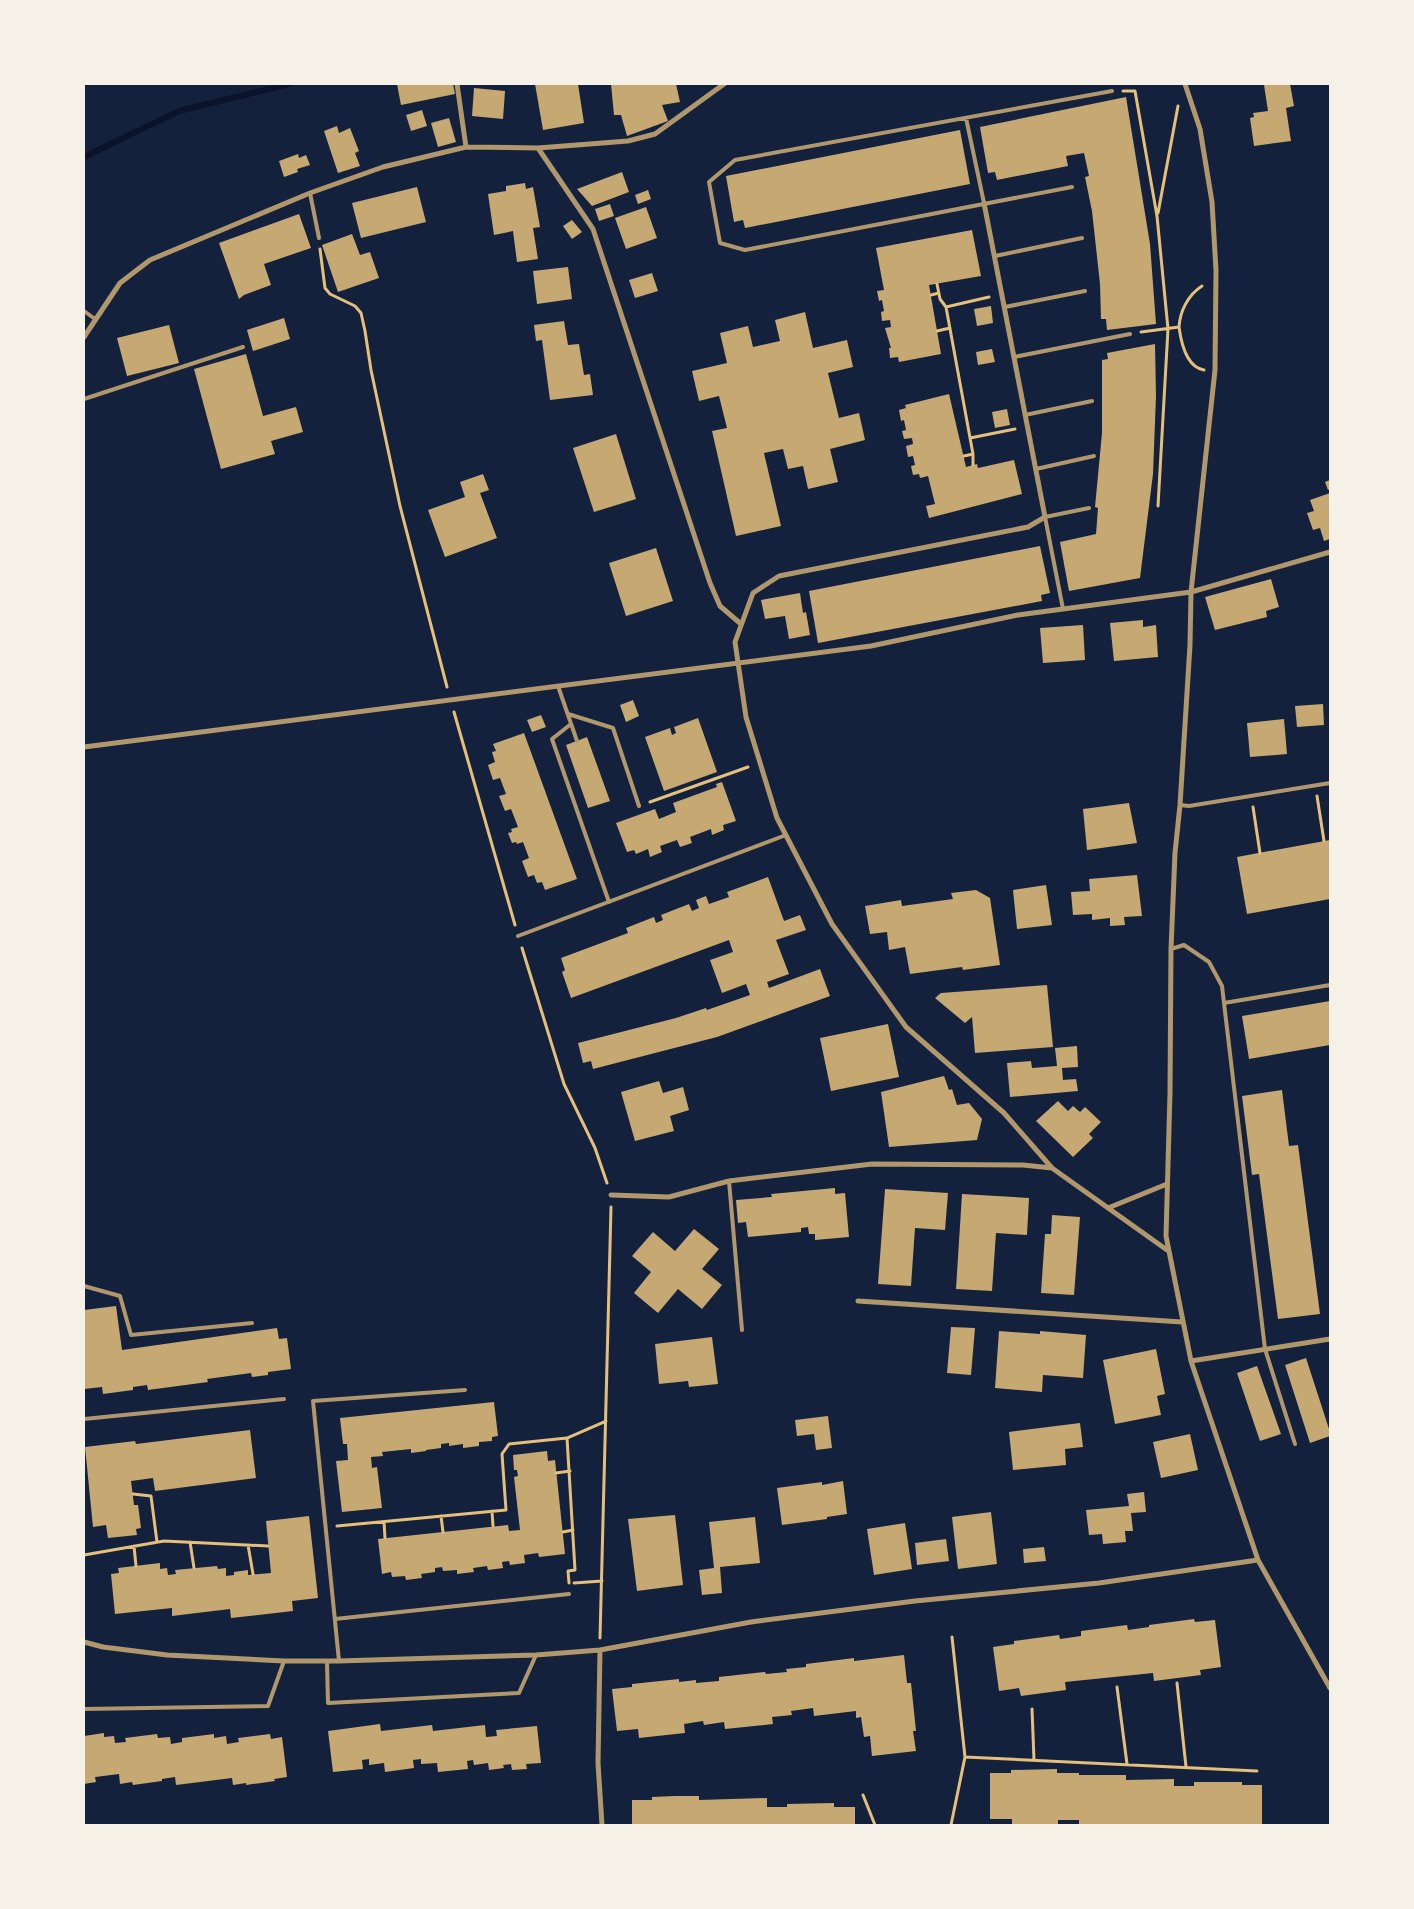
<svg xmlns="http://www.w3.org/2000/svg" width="1414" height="1909" font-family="'PT Sans',sans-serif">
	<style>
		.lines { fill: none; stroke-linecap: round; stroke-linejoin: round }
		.stream { stroke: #0b132b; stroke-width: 6 }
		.building { fill: #c6a872 }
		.path { stroke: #e5c07b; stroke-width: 3 }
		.service { stroke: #b1986c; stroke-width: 4 }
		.minor { stroke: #b1986c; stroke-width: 5 }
	</style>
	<rect width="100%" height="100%" fill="#14213d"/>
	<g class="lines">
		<path class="stream" d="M84,157L179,111L289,84"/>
	</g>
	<path class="building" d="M397,84H453L455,94L401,105Z
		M535,84H578L584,123L543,130Z
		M611,84H676L680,102L662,105L668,121L627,136L621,115H614Z
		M1275,84H1290L1294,106L1286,108L1291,141L1254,146L1250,118L1254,117L1253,113L1268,111L1264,85Z
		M474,88L505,91L503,119L472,116Z
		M1126,97L1150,244L1156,324L1107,330L1106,319H1101L1100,284L1092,211L1085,177L1089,176L1084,153L1066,156L1068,166L997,180L995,172L988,173L980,127Z
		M422,110L427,126L411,131L406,115Z
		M449,118L456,142L438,147L431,123Z
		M337,126L339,133L350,128L359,151L355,153L360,166L338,173L324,131Z
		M960,130L970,184L745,228L743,220L734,222L726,176Z
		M298,154L299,158L306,155L310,165L297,169L298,172L284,177L279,161Z
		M622,172L629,192L592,206L577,189Z
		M525,183L526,189L533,187L540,227L533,228L538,259L517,262L513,231L494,235L488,194L506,191V186Z
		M417,187L426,222L361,238L352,203Z
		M648,190L651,199L638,204L635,195Z
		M610,204L614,216L599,221L595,209Z
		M646,207L657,238L626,249L615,218Z
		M299,214L311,248L264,264L271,285L244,295L239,299L219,243Z
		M572,220L582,232L572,239L563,226Z
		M972,230L981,276L929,285L941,354L899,362L898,357L890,358L889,348H891L885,328L891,327L890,320L882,321L881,312L884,311L882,300L879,301L877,291L884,290L876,248Z
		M352,234L360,255L370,252L379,278L338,292L322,245Z
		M568,267L572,299L537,304L533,271Z
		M652,273L658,291L635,298L629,280Z
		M991,306L993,323L977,326L974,309Z
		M805,312L813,348L847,340L853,367L828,373L839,418L859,413L865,440L830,449L838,482L808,489L803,466L788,469L783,449L764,453L781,526L736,536L712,431L727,428L719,396L699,401L692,371L727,363L720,333L748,326L753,347L780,341L775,320Z
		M284,318L290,339L253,351L247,330Z
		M564,321L568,345L579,344L584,375L590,374L593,395L550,400L542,340L536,341L534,325Z
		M169,325L179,363L127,376L117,338Z
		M1155,344L1156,396L1153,474L1140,578L1069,591L1060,542L1096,534L1098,508L1095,507L1102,433V360L1108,359L1107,353Z
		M992,349L995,362L978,365L976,352Z
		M246,354L263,416L296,407L303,432L271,441L275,454L221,469L194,369Z
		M949,394L966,467L977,464L978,468L1014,460L1022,494L929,518L926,506L935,504L928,476L920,478L919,474L913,475L911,466L915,465L913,456L908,457L906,446L913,444L912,438L904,439L902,431L906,430L904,420L901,421L899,410L906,408L905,405Z
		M1007,409L1010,425L995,428L992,412Z
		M616,434L636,499L594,512L573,448Z
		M483,474L489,490L480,493L497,538L445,557L428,510L465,497L460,482Z
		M1330,480V489L1328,490L1325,482Z
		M1330,493V539L1324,541L1320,528L1313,530L1307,513L1314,511L1310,500Z
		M1040,546L1050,593L1041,595L1042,601L818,643L809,591Z
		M656,548L673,601L626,616L609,563Z
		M1271,579L1279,607L1266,611L1267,617L1215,630L1205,597Z
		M800,593L803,613L806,612L810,635L789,639L785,616L765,619L761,600Z
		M1143,620V627L1156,625L1158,657L1114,661L1110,623Z
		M1083,625L1085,660L1043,663L1040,628Z
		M633,700L639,716L626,722L620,705Z
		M1323,704L1324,725L1297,727L1295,706Z
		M541,715L546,727L532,732L527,720Z
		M698,718L717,772L664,791L645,737L670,728L672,735L676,733L674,727Z
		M1284,719L1287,754L1250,757L1247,723Z
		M524,733L577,879L545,890L542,882L537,883L534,875L528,877L522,861L529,858L523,842L517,844L516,842L512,843L508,833L512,832L511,829L518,827L511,809L505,811L499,796L506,794L500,778L493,780L488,765L495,762L492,752L496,751L493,744Z
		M587,737L610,801L588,808L566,745Z
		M722,782L736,821L723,825L724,830L712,835L711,829L690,837L692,843L680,847L677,840L660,846L662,852L650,857L648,849L636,854L634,850L627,852L616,823L655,809L659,819L676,812L673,803L717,787L716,784Z
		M1129,803L1137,843L1087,850L1083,809Z
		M1330,840V899L1247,914L1237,857Z
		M1137,875L1142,916L1124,917L1125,925L1110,926V918L1092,920V914L1073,915L1071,892L1090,891L1089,879Z
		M768,877L784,921L800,915L806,930L776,940L789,974L767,982L769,988L820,969L830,996L717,1037L593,1069L591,1061L583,1063L578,1043L676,1018L706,1008L707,1010L750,995L746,984L722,993L710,960L733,952L729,940L571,998L562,972L565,970L561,958L628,933L626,928L654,917L656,923L663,920L661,915L689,904L692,911L699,908L696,900L706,896L709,904L729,897L727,892Z
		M1046,885L1052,925L1017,929L1013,890Z
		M976,890L990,898L1000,965L963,970L962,967L910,974L905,947L889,950L887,932L870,934L865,906L901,900L902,906L953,899L951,893Z
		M1047,985L1053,1047L975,1053L972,1017L965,1023L935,998L941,993Z
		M1330,1001V1045L1249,1059L1242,1016Z
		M888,1024L899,1077L831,1091L820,1038Z
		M1077,1046L1078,1067L1062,1068L1063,1080L1076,1079L1078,1091L1010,1097L1007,1063L1031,1061L1032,1068L1057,1066L1055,1048Z
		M944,1076L949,1090L952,1089L957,1105L969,1103L982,1119L977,1140L889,1147L881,1092Z
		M659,1081L663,1093L683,1087L689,1110L670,1116L674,1131L635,1141L621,1092Z
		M1282,1090L1289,1146L1298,1145L1320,1314L1278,1319L1259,1174L1252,1175L1242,1096Z
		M1058,1101L1068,1111L1073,1106L1080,1112L1085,1107L1101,1122L1089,1134L1093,1138L1073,1157L1036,1121Z
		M835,1188V1194L845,1193L849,1237L815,1240V1234H809L808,1227L801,1228V1232L748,1237L746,1222L738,1223L736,1200L772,1197L771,1194Z
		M885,1189L948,1193L945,1230L915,1228L911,1286L878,1284Z
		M962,1194L1029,1198L1027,1235L996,1233L992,1291L956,1289Z
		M1052,1215L1080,1217L1074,1295L1041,1293L1045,1234H1051Z
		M694,1229L719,1249L702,1269L722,1285L702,1309L678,1289L658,1313L634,1293L651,1272L632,1256L653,1232L675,1251Z
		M116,1306L122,1350L277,1328L279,1339L287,1338L291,1369L268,1372V1375L252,1377L251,1373L207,1379L208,1382L148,1390L147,1385L133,1387V1390L103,1394L102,1387L84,1389V1310Z
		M951,1327L975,1328L971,1375L947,1373Z
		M999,1331L1040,1334V1331L1086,1335L1083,1378L1043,1375L1042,1392L995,1388Z
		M712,1337L718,1384L689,1387L688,1381L659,1384L655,1344Z
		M1156,1349L1165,1394L1157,1396L1161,1415L1115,1424L1103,1360Z
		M1306,1358L1330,1432V1436L1310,1443L1285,1365Z
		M1257,1366L1281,1434L1260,1441L1237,1373Z
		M494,1402L498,1436L492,1437V1441L479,1442V1446L463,1448V1444L449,1446V1443L441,1444V1448L426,1450V1451L411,1453V1449L382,1452L383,1456L371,1457L372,1468L377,1467L382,1508L342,1512L336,1461L348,1460L347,1444H343L340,1418Z
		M828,1416L832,1448L816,1450L814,1434L797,1436L795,1420Z
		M1080,1423L1083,1447L1065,1449L1066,1465L1013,1470L1009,1432Z
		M250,1430L256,1478L155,1491L153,1478L131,1481L134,1505H138L141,1528L136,1529L137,1535L108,1538L106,1525L93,1527L85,1447L135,1441L136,1444Z
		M1190,1434L1198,1470L1161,1478L1153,1442Z
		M547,1451L548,1461L555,1460L565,1554L539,1557L538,1553L524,1555L525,1563L510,1565L509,1561L502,1562L503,1568L488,1570L487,1566L473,1568L474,1572L457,1574V1570L443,1571L442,1567L435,1568V1572L421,1574L422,1578L406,1580L405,1576L392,1577L391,1572L382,1574L378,1539L508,1525L509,1531L520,1530L514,1477L518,1476L517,1470H514L513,1455Z
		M843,1481L847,1514L827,1517V1519L782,1525L777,1488L822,1482V1485Z
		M1144,1492L1146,1512L1131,1513L1133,1531H1125L1126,1542L1103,1544L1102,1534L1089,1535L1086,1510L1129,1506L1127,1494Z
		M991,1512L997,1564L958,1569L952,1517Z
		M675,1515L683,1585L637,1591L628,1519Z
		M309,1516L318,1598L292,1601L293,1611L231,1618L230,1609L172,1616V1608L115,1614L111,1574L119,1573L118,1568L160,1563V1569L167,1568L168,1575L176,1574L175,1570L217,1566L218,1569L226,1568V1576L234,1575V1572L248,1570V1575L271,1573L266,1521Z
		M755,1517L760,1563L720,1567L722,1593L702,1595L699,1570L714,1568L709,1522Z
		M905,1523L912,1569L874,1575L867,1529Z
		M946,1539L949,1561L917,1565L915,1543Z
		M1044,1547L1046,1561L1024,1563L1023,1549Z
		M1194,1619L1195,1622L1215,1620L1221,1667L1200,1670L1201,1675L1154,1681L1153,1673L1065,1682L1066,1690L1021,1696L1019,1688L999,1691L993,1647L1014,1644V1641L1059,1635L1060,1639L1081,1636V1631L1127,1625L1128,1630L1149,1627V1625Z
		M904,1655L907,1683H911L916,1731H913L916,1751L872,1756L870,1736L864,1737L861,1717L856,1718V1711L814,1716L813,1708L791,1711L792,1715L772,1717L773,1724L725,1729L724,1722L704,1725L703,1721L684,1724L685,1733L639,1738L638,1729L617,1731L612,1689L632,1687V1684L679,1679V1682L696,1680V1683L719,1681V1677L765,1672L766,1674L787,1672L786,1669L806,1667V1664L854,1658V1661Z
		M380,1724L381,1731L432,1725L433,1731L485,1725L486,1737L497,1736L496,1730L537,1726L541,1763L526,1764L527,1769L512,1770L511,1764L503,1765L504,1768L489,1770L488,1763L474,1765L473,1760L467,1761L468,1769L438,1772L437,1763L421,1764V1759L413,1760L414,1768L385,1772L384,1763L369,1765V1759L362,1760L363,1769L333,1772L328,1731Z
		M104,1733V1737L114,1736L115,1743L126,1742L125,1738L157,1734L158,1738L170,1737L171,1744L182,1742V1738L214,1734V1738L226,1736L227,1744L239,1742L238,1738L270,1734L271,1739L282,1737L287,1777L274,1779L275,1781L246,1785V1783L233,1785L232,1778L176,1785L175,1777L162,1779V1781L133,1785L132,1782L120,1784L119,1774L95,1777L96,1782L84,1784V1736Z
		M1057,1769V1773H1079V1775H1126V1780L1174,1779V1786H1194V1782H1242V1785H1262V1825H1079V1820H1058V1825H1012V1819H990V1773H1011V1770Z
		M675,1796H699V1800L767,1798V1807H787V1804L834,1803V1807H855V1825H632V1800H652V1797Z"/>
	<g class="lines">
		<path class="path" d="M1123,91H1135L1157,216L1168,329L1158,506
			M1158,213L1178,106
			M320,249L325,288L330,294L355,306L361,313L365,331L371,370L400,506L447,687
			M937,284L940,299L946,307L989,297
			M931,295L939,293
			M946,307L973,454V465
			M1179,327C1180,311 1188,295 1202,286
			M937,331L950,328
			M1141,332L1179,327C1181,342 1186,367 1204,370
			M970,438L1015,429
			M964,456L973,454
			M454,712L515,925
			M1317,796L1324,841
			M650,802L748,767
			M1253,807L1260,853
			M522,948L564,1084L595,1148L607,1183
			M567,1438L606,1421
			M556,1473L570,1471
			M133,1494L151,1496L157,1542
			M492,1511L493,1526
			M441,1516L443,1532
			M384,1522L385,1538
			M337,1526L506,1510L502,1454L509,1444L567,1438L575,1570L568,1571L569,1583
			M563,1532L573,1530
			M190,1542L194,1568
			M248,1545L253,1574
			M134,1546L136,1566
			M84,1555L164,1541L268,1546
			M574,1583L602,1581
			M600,1638L611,1207
			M1177,1683L1186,1767
			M1117,1687L1127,1764
			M1032,1709L1034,1760
			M965,1757L1257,1771
			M863,1795L875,1825
			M951,1825L965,1757L952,1637"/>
		<path class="service" d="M966,118L984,203
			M1072,187L745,250L720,243L709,182L735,160L1112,91
			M310,193L319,238
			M995,256L1082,238
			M1005,307L1085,291
			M84,311L95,319
			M1014,357L1130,334
			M84,399L243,347
			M1025,415L1092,401
			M1036,469L1094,456
			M1063,609L1045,517L1089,508
			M558,686L577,741
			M568,714L613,728L639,806
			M571,724L552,739L609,902
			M1180,805L1189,806L1330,783
			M518,936L786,835
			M1171,949L1184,945L1209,962L1222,986L1265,1349L1295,1444
			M1224,1003L1330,985
			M729,1181L742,1330
			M84,1286L120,1296L131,1335L252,1323
			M84,1419L284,1399
			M335,1619L569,1594
			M339,1661L313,1401L465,1390
			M327,1662L328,1703L519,1693L536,1655
			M84,1709L268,1706L284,1661"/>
		<path class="minor" d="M457,84L466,147
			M1185,84L1200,129L1212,202L1216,270L1215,370L1191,592L1190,645L1180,805L1175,853L1171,949L1170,1093L1166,1236L1191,1361L1258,1560L1330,1688
			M538,148L593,229L710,583L720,606L741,624
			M984,203L1045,517L1028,527L779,576L753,593L735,642L746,717L777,818L832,924L906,1027L1004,1113L1052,1168L1167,1250
			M84,337L120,283L150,260L310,193L383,167L466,147L538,148L628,141L655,134L724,84
			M84,747L871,646L1018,615L1191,592L1330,552
			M611,1195L669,1197L729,1181L872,1164L1023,1165L1052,1168
			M1108,1208L1167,1184
			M858,1301L1182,1322
			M1191,1361L1330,1339
			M84,1642L103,1647L167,1655L284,1661H339L536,1655L600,1650L751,1622L915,1601L1099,1583L1258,1560
			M600,1650L598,1763L602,1825"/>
	</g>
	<rect width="1414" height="1909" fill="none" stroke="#f6f1e7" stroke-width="170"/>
</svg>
